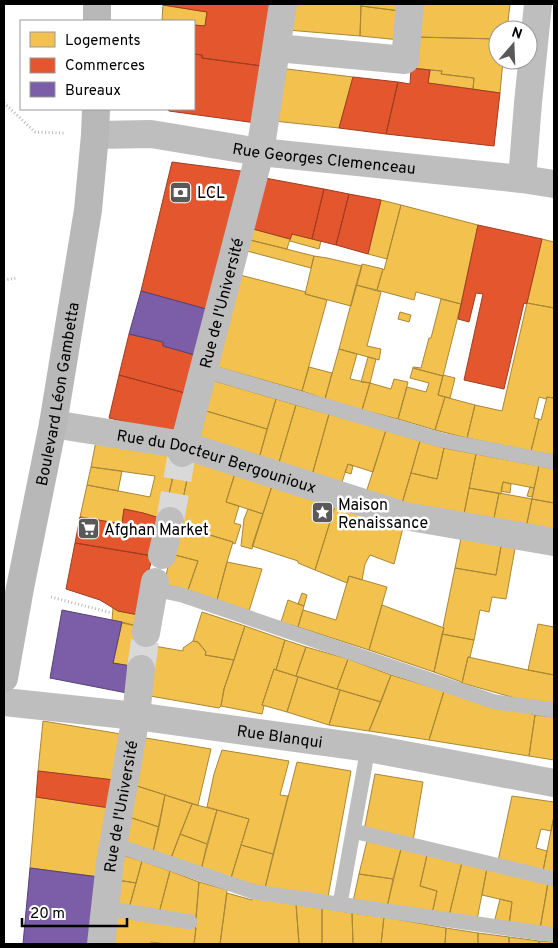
<svg xmlns="http://www.w3.org/2000/svg" width="558" height="948" font-family="Overpass,sans-serif">
	<style>
		.homes { fill: #f2c14e; stroke: #a98737 }
		.shops { fill: #e4572e; stroke: #a03d20 }
		.offices { fill: #7b5ea7; stroke: #564275 }
		.lines { fill: none; stroke-linecap: round; stroke-linejoin: round }
		.street-tunnel { stroke: #d9d9d9; stroke-width: 28; stroke-dasharray: 28 14; stroke-linecap: butt }
		.path { stroke: #b9b9b9; stroke-width: 3; stroke-dasharray: 1 2.5; stroke-linecap: butt }
		.lane { stroke: #bebebe; stroke-width: 15 }
		.street { stroke: #bebebe; stroke-width: 28 }
		.secondary { stroke: #b8b8b8; stroke-width: 28 }
		.labels { text-anchor: middle; stroke-width: 5; stroke-linejoin: round; paint-order: stroke }
		.street-label { font-size: 16px; fill: #000; stroke: #fff }
		.poi-label { font-size: 16px; fill: #000; stroke: #fff; text-anchor: start }
	</style>
	<rect width="100%" height="100%" fill="#fff"/>
	<path class="homes" d="M291,4H361L360,36L287,30Z
		M361,4H401L400,11L361,6Z
		M418,4H510L507,30H498V39L415,37Z
		M163,5L207,12L205,26L194,25V21L162,20Z
		M361,6L400,11V40L360,36Z
		M415,37L498,39V60H503L500,93L473,89L474,78L441,74L442,71L411,68Z
		M279,68L353,77L339,128L274,121Z
		M430,70L442,71L441,74L474,78L473,89L428,83Z
		M381,200L401,205L387,259L368,254Z
		M401,205L478,225L461,304L416,292L414,300L377,290L383,269L384,270Z
		M253,229L290,239L287,249L250,240Z
		M292,234L321,241L319,249L290,241Z
		M542,239L554,242V308L527,303Z
		M250,240L314,256L311,268L247,251Z
		M314,256L327,258L362,266L351,306L305,294Z
		M362,264L383,269L377,290L356,285Z
		M240,275L306,292L305,294L327,300L302,391L214,366Z
		M356,285L381,292L367,346L381,349L379,360L339,349Z
		M441,299L461,304L443,376L413,368V367L421,368L429,338H431Z
		M527,303L554,308V398L547,397L546,399L539,397L534,418L539,419L531,451L467,438L475,405L502,411Z
		M400,312L411,315L409,322L398,319Z
		M339,349L357,354L350,379L370,383L362,410L325,399Z
		M368,357L376,359L370,383L361,382Z
		M309,367L332,373L325,399L302,391Z
		M413,368L443,376L438,395L445,397L435,430L398,419L407,387L426,392L429,383L410,378Z
		M443,375L455,378L450,398L438,395Z
		M394,379L408,382L398,419L362,410L370,383L391,389Z
		M211,380L276,399L267,429L203,410Z
		M445,397L475,405L467,438L435,430Z
		M547,397L554,398V455L531,451L539,419L541,420Z
		M276,399L296,405L277,469L258,462Z
		M296,405L329,414L311,479L277,469Z
		M203,410L267,429L258,462L194,442Z
		M329,414L386,430L373,472L348,464L340,488L311,479Z
		M386,430L420,441L401,507L365,496Z
		M96,441L172,451L167,471L172,479V481L163,519L143,513L124,509L122,524L80,517L87,485L150,497L155,476L91,467Z
		M420,441L444,448L437,479L411,473Z
		M444,448L476,454L463,519L401,507L411,473L437,479Z
		M172,451L192,456L178,523L163,519L172,481V479L167,471Z
		M476,454L539,466L534,488L503,482L501,494L469,488Z
		M192,456L236,470L226,502L239,506L234,523L241,525L235,544L233,543V542L200,532L201,529L178,522Z
		M348,464L353,466L351,474L345,472Z
		M539,466L554,469V503L532,499Z
		M91,467L122,471L118,491L87,485Z
		M236,470L273,483L263,514L226,502Z
		M503,482L511,484L510,493L501,491Z
		M273,483L336,503L315,570L298,563V561L252,546Z
		M530,487L534,488L532,497L527,496Z
		M469,488L499,493L493,523L463,519Z
		M499,493L532,499L526,528L493,523Z
		M532,499L554,503V533L526,528Z
		M336,503L404,524L394,564L370,555L365,564L362,580L349,576L347,583L315,570Z
		M248,509L263,514L252,549L241,546L244,519Z
		M178,522L201,529L200,532L233,542L227,562L217,600L188,590L198,561L171,554Z
		M462,533L502,541L496,575L455,568Z
		M502,541L516,543L506,599L492,597L489,612L480,610L474,640L442,634L444,628L443,627L455,568L496,575Z
		M171,554L198,561L188,590L164,584Z
		M227,562L262,569L249,611L217,600Z
		M349,576L387,587L369,650L298,627L303,610L336,620Z
		M302,593L307,595L304,606L298,604Z
		M288,600L304,606L298,627L281,622Z
		M382,605L444,628L434,672L369,650Z
		M113,607L118,611L139,615L137,626L112,621Z
		M202,612L245,626L234,660L205,655L206,652L198,642L193,641Z
		M122,622L137,626L131,666L113,663Z
		M538,624L554,627V675L528,670Z
		M245,626L285,640L276,670L274,669L262,705L264,706L262,714L221,706L224,689Z
		M137,629L156,635L150,671L131,666Z
		M442,634L474,640L470,657H468L462,683L459,681L434,672Z
		M285,640L306,647L296,676L276,670Z
		M193,641L198,642L206,652L205,655L234,660L224,689L221,706L219,708L150,696L147,691L154,646L183,651V648Z
		M306,647L348,659L337,689L296,676Z
		M468,657L528,670L554,675V705L515,698L462,683Z
		M348,659L391,675L381,702L337,689Z
		M274,669L298,677L287,712L262,705Z
		M391,675L444,691L429,740L369,731Z
		M298,677L340,690L329,725L287,712Z
		M340,690L381,702L369,731L329,725Z
		M444,691L535,715L529,756L429,740Z
		M535,715L554,717V760L529,756Z
		M43,721L121,734L114,780L38,771Z
		M140,737L211,749L198,805H197L134,785Z
		M222,750L289,761L280,795L288,796L273,854L241,845L249,819L207,807L214,774Z
		M297,762L351,771L328,897L265,888Z
		M375,774L423,782L413,841L364,831Z
		M134,785L165,795L159,827L129,817Z
		M165,795L192,804L171,858L153,852Z
		M512,796L554,802V816L551,831L541,829L536,848L547,851L543,871L498,861Z
		M36,797L110,808L99,877L30,868Z
		M192,804L217,810L207,844L180,834Z
		M217,810L249,819L231,878L201,870Z
		M554,816V874L543,871Z
		M129,817L159,827L153,852L125,842Z
		M180,834L207,844L201,870L171,858Z
		M367,841L401,849L393,879L359,874Z
		M241,845L273,854L265,888L231,878Z
		M401,849L427,855L420,886L437,891L432,914L387,907Z
		M122,855L142,861L136,883L117,880Z
		M427,855L462,862L449,916L432,914L437,891L420,886Z
		M142,861L170,871L159,913L129,908Z
		M462,862L487,868L477,920L449,916Z
		M487,868L548,884L540,929L509,925L512,902L482,895Z
		M170,871L199,882L196,919L159,913Z
		M359,874L393,879L387,907L353,902Z
		M117,880L136,883L129,908L113,906Z
		M199,882L227,890L220,944H194L196,928L195,927Z
		M548,882L554,883V931L540,929Z
		M227,893L252,900L253,896L296,904L299,944H220Z
		M500,899L512,902L509,925L494,923Z
		M296,904L322,908V944H299Z
		M322,908L352,913L353,944H322Z
		M352,913L384,917L381,944H353Z
		M112,916L144,919L196,928L194,944H166L151,942V944H110Z
		M384,917L446,928L445,944H381Z
		M446,928L478,933V944H445Z
		M478,933L509,937V944H478Z
		M509,937L539,941V944H509Z
		M539,941L554,942V944H539Z"/>
	<path class="shops" d="M163,4H272L262,66L202,58V55L194,54V25L205,26L207,12L163,5Z
		M194,54L202,55V58L262,66L256,123L169,111L167,109H194Z
		M411,68L430,70L428,83L500,93L494,146L386,134L398,82L410,84Z
		M353,77L398,82L386,134L339,128Z
		M172,162L241,171L206,309L141,291Z
		M265,178L324,189L312,239L292,234L290,239L253,229Z
		M324,189L349,194L336,245L312,239Z
		M349,194L381,200L368,254L336,245Z
		M478,225L542,239L527,303L526,304L524,303L504,389L464,380L483,294L476,293L469,322L458,319Z
		M129,334L163,342V346L195,355L185,393L119,375Z
		M119,375L185,393L175,434L109,418Z
		M124,509L143,513L163,519L153,556L75,543L80,517L122,524Z
		M75,543L153,556L146,580L139,615L118,611L100,600L66,589Z
		M38,771L114,780L110,808L36,797Z"/>
	<path class="offices" d="M141,291L206,309L195,355L163,346V342L129,334Z
		M62,610L122,622L113,663L131,666L127,693L50,678Z
		M30,868L99,877L93,944H23Z"/>
	<g class="lines">
		<path class="street-tunnel" d="M170,521L182,453
			M141,669L146,633"/>
		<path class="path" d="M4,103L35,132L64,133
			M4,280L16,278
			M51,597L112,613"/>
		<path class="lane" d="M203,370L441,440L554,462
			M154,589L182,595L495,702L554,710
			M353,831L554,879
			M113,844L254,892L554,935
			M340,904L368,748
			M105,908L190,922"/>
		<g class="street">
			<path d="M277,48L405,60L410,4"/>
			<path id="s1" d="M95,135L151,134L260,152L522,179L554,184"/>
			<path d="M522,179L528,103L538,4"/>
			<path id="s2" d="M53,424L183,445L405,516L554,542"/>
			<path id="s3" d="M182,453L260,152L283,4"/>
			<path d="M162,555L170,521"/>
			<path d="M146,633L155,582"/>
			<path id="s4" d="M4,702L136,716L368,748L554,783"/>
			<path id="s5" d="M101,944L110,863L136,716L141,669"/>
		</g>
		<g class="secondary">
			<path d="M97,21V4"/>
			<path id="s6" d="M4,678L20,588L53,424L88,210L95,135L96,109"/>
		</g>
	</g>
	<defs>
		<symbol id="bank-square" viewBox="-11 -11 22 22"><rect x="-9" y="-9" width="18" height="18" rx="4" fill="#595959" stroke="#fff"/><path d="M-6-4H6V4H-6ZM0-2.3a2.3 2.3 0 1 0 0 4.6a2.3 2.3 0 1 0 0-4.6Z" fill="#fff"/></symbol>
		<symbol id="sight-square" viewBox="-11 -11 22 22"><rect x="-9" y="-9" width="18" height="18" rx="4" fill="#595959" stroke="#fff"/><path d="M0-6L1.8-2.2L6-1.7L2.9 1.2L3.7 5.4L0 3.3L-3.7 5.4L-2.9 1.2L-6-1.7L-1.8-2.2Z" fill="#fff"/></symbol>
		<symbol id="supermarket-square" viewBox="-11 -11 22 22"><rect x="-9" y="-9" width="18" height="18" rx="4" fill="#595959" stroke="#fff"/><path d="M-6-5.5h2.5l.6 2H6L4.5 2H-2.5L-4.4-4H-6ZM-1.5 3.2a1.3 1.3 0 1 0 .1 0ZM3 3.2a1.3 1.3 0 1 0 .1 0Z" fill="#fff"/></symbol>
	</defs>
	<g fill-rule="evenodd">
		<use href="#bank-square" x="168" y="180" width="25" height="25"/>
		<use href="#sight-square" x="310" y="500" width="25" height="25"/>
		<use href="#supermarket-square" x="76" y="516" width="25" height="25"/>
	</g>
	<g class="labels">
		<g class="street-label">
			<text dy="6" stroke="none"><textPath href="#s1" startOffset="231">Rue Georges Clemenceau</textPath></text>
			<text dy="6" stroke="none"><textPath href="#s3" startOffset="155">Rue de l'Université</textPath></text>
			<text dy="6" stroke="none"><textPath href="#s6" startOffset="289">Boulevard Léon Gambetta</textPath></text>
			<text dy="6" stroke="none"><textPath href="#s2" startOffset="168">Rue du Docteur Bergounioux</textPath></text>
			<text dy="6" stroke="none"><textPath href="#s4" startOffset="278">Rue Blanqui</textPath></text>
			<text dy="6" stroke="none"><textPath href="#s5" startOffset="139">Rue de l'Université</textPath></text>
		</g>
		<g class="poi-label">
			<text x="197" y="198">LCL</text>
			<text x="338" y="510">Maison<tspan x="338" dy="18">Renaissance</tspan></text>
			<text x="104" y="535">Afghan Market</text>
		</g>
	</g>
	<rect width="558" height="948" fill="none" stroke="#000000" stroke-width="10"/>
	<rect x="20" y="20" width="175" height="90" fill="#ffffff" stroke="#999999"/>
	<rect x="30" y="32" width="25" height="15" fill="#f2c14e" stroke="#999999"/>
	<text x="65" y="45" font-size="15" fill="#000000">Logements</text>
	<rect x="30" y="58" width="25" height="15" fill="#e4572e" stroke="#999999"/>
	<text x="65" y="70" font-size="15" fill="#000000">Commerces</text>
	<rect x="30" y="82" width="25" height="15" fill="#7b5ea7" stroke="#999999"/>
	<text x="65" y="95" font-size="15" fill="#000000">Bureaux</text>
	<g transform="translate(513 45) rotate(19)"><circle r="24" fill="#ffffff" stroke="#999999"/>
	<path d="M0-4L9 19L0 12L-9 19Z" fill="#595959"/>
	<text y="-8" font-size="14" font-weight="bold" text-anchor="middle" fill="#000000">N</text>
	</g>
	<path d="M22 918v8h105v-8" fill="none" stroke="#000000" stroke-width="2.5"/>
	<text x="30" y="918" font-size="15" fill="#000000" stroke="#ffffff" stroke-width="4" paint-order="stroke">20 m</text>
</svg>
